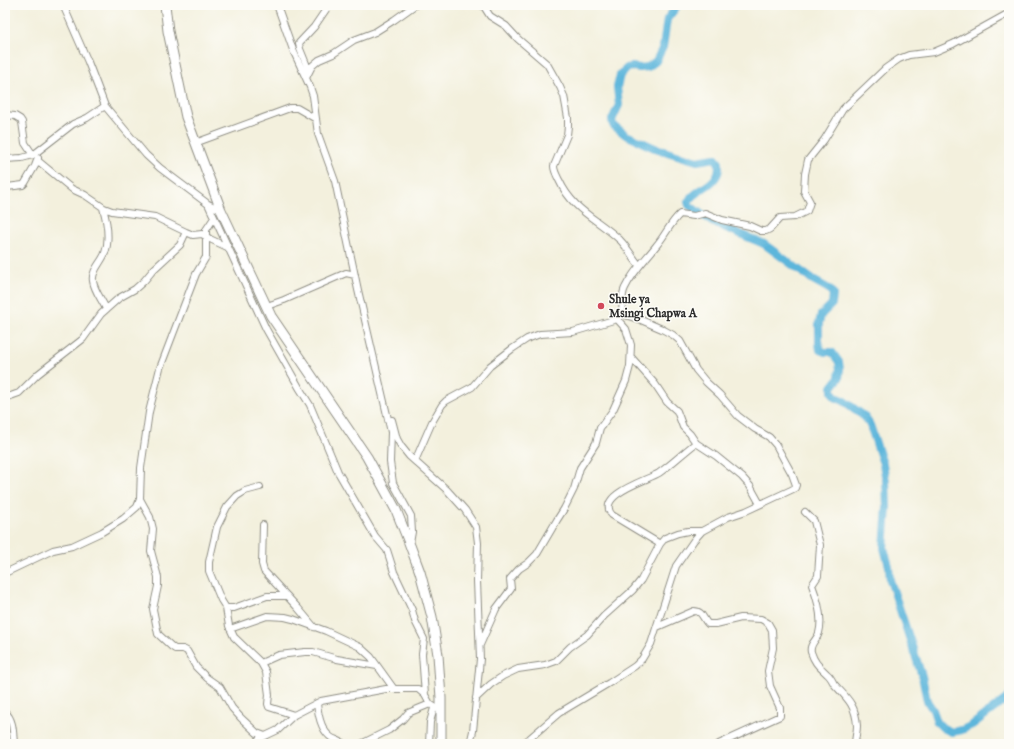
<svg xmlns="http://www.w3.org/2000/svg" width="1014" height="749" font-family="'IM FELL English',serif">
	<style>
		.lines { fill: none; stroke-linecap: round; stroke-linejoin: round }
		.river { stroke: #5db6db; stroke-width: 8 }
		.minor-casing { stroke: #8f8e84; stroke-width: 8 }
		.highway-casing { stroke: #8f8e84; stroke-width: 11 }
		.minor { stroke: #fff; stroke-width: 6 }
		.highway { stroke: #fff; stroke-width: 9 }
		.poi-dot { fill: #d1495b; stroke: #fdfcf7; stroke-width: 1.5 }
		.labels { text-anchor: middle; stroke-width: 3; stroke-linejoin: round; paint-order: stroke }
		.poi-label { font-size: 12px; font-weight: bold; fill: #2b2b2b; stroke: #fdfcf7; text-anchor: start }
	</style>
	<rect width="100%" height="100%" fill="#fdfcf7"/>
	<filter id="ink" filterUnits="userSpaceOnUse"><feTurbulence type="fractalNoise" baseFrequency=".025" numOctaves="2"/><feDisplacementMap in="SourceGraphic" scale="8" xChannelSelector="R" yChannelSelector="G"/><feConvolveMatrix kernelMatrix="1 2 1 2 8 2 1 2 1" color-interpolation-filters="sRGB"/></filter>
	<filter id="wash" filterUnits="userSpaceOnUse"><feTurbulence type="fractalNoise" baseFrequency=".012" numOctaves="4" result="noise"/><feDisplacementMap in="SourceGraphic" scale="16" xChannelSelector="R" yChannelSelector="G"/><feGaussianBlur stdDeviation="0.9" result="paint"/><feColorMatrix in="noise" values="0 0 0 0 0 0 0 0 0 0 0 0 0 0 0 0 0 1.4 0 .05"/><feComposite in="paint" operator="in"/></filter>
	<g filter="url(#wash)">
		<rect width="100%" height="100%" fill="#f3f0dd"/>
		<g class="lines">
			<path class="river" d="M678,5L667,19L663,47L656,61L648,67L640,68L632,67L627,68L620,75L617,87L619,105L612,120L613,125L626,135L657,149L697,161L715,158L719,163C719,166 719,170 718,173C713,187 694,190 688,202L689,205L712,222L764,244L813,280L829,289L833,294L832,304L821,315L819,323V343L820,350L825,352H832L839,362L840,369L839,378L832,387V392L835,397L844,401L864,416L870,425L883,464L886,481L887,507L884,548L889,566L890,580L922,676L927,701L933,710L937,722L943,728L952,732L962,730L972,725L1009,697"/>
		</g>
	</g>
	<g filter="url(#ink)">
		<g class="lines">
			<defs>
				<path id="minor" d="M63,5L88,62L105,106L146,155L160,168L208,204L221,210
					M277,5L293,50L310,87L313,96L318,134L335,181L358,290L391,432L390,462L393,483L411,516L412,532L410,543
					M483,5L490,16L506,26L518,39L547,64L560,87L564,96L568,118V126L567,135L554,166C554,171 557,176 559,180C573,211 598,219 620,240C628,248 632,257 639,265
					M309,71L300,49L299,43L314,27L329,5
					M306,78L312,66L319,60L333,54L354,40L375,32L394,20L415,5
					M5,115L15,116L20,119L22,122L25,143L33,155
					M195,143L290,108H297L316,119
					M5,159L22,158L33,155L73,124L87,118L105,106
					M37,160L72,189L85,195L104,208L112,211L155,217L186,232L193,235L202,234L210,239L227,247
					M7,187L23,185L25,183L35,166L38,158
					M208,204L266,329L300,389L310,405L338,472L375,536L387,550L394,572L412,610L415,621L424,639L422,654L425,695
					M103,208C107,222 110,239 105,253C102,262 91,271 93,281C94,290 102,300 106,309
					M267,306L284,300L346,273L355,275
					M631,357L655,384L667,402L677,411L683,427L690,434L696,443L716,456L742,477L750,486L760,504
					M5,398L19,393L38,374L83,339L101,314L119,298L135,289L144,281L154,269L180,245L186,232
					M392,420L397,439L401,446L409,456L447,490L465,510L476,527L478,543L477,581L480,659L473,731L470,744
					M415,461L432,422L442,405L446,401L472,387L490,366L512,349L527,339L540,334L573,332L617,319C627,311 619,299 625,288C633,271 645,260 656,246C665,236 670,223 680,214L694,216L705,213L722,220L750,226L761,231H766L770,229L780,218L795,217L807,211L810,202L804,191L805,174L808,160L824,140L843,109L886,68L899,59L909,55L934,52L953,44L1009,13
					M260,487L245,491L237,496L227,507L217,527L209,562V571L221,600L226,608H234L267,596H287
					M140,499L150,517L153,529L151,551L158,577V586L153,609L158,634L172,647L175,649H183L187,651L196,667L207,678L220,687L232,708L241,718L257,733L265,736
					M805,512L814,521L820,545L818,576L812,585C817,598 823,619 819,633C817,640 809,644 811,652C815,664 819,666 827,674C830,676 832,680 834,684C847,698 856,705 857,726C857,732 855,738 855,744
					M263,525L262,564L264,571L298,608L314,627
					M660,544L612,515C595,495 648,480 659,473C672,464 684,452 696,443
					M5,573L53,550L72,546L102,532L123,519L137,507L140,499L141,468L149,412L160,368L196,274L206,257V230L214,218
					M226,608L229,626L234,637L261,663L266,672L269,695L268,704L269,707L294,715
					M657,627L694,611C703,611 702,618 708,624H716L741,618L761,619L768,623L772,630L773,648L768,671L770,686L780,708V716L719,744
					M230,629L267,616L285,617L293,619L326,631L360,647L371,657L394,689
					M480,645L496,609L511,589L510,579L519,569L528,563L537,554L557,520L564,509L574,489L580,468L596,443L600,428L613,410L626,381L630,366L631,345L626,329L617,319
					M261,663L279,655L305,652H313L337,659L377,666
					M476,698L491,684L503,676L518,669L545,665L556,661L570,647L587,635L604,616L633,590L641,580L660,544L665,538L678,533L688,531H702
					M317,703C318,714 321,731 332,738C336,740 340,741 344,744
					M5,712C14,720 13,733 14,744
					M259,739L278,730L294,715L321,701L386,689H418L425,695L430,704L441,711
					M361,744L389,730L403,719L408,713L430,704
					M429,744L430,722L434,708
					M523,744L559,713L609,683L635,666L642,659L651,644L676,566L694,540L702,531L728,517L746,511L791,490L795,488L796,485L792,474L776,445L769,437L755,429L738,416L720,395L706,382L696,370L680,341L673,335L662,329L641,320L622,314"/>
				<path id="highway" d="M165,5L168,31L186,117L221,210L271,316L367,457L396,510L408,540L420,572L432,617L438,655L441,698V744"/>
			</defs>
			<use href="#minor" class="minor-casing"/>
			<use href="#highway" class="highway-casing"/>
			<use href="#minor" class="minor"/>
			<use href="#highway" class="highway"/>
		</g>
	</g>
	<circle class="poi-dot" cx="601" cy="306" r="4"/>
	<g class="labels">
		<g class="poi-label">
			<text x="609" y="303">Shule ya<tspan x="609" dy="14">Msingi Chapwa A</tspan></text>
		</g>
	</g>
	<rect width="1014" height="749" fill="none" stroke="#fdfcf7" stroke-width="20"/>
</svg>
